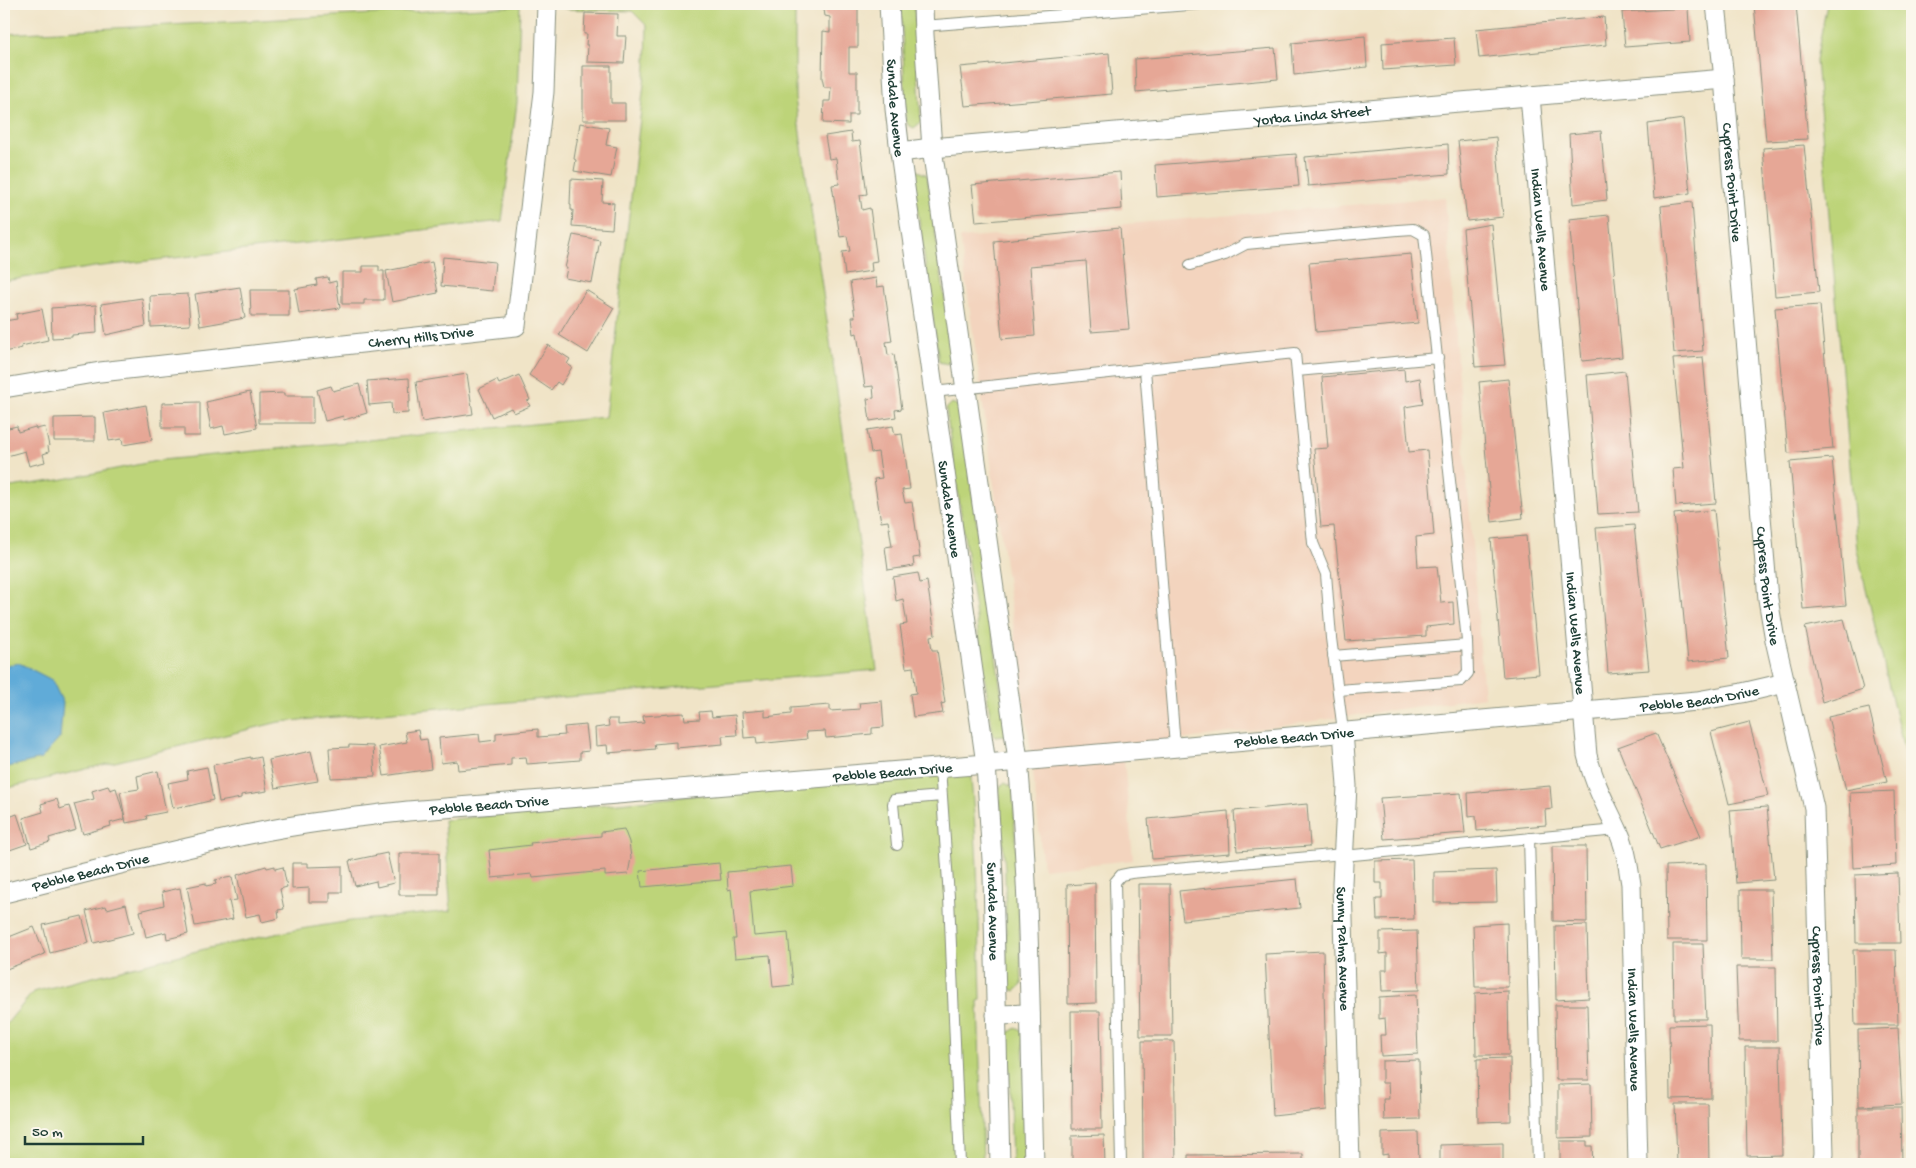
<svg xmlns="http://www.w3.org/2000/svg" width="1916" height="1168" font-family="'Gochi Hand',sans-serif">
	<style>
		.built { fill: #f3d4be }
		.green { fill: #bdd479; stroke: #6e8856 }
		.water { fill: #60abd8; stroke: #407486 }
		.building { fill: #e6a796 }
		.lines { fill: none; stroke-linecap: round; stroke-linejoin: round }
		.lane-casing { stroke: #88907e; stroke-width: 12 }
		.street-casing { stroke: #88907e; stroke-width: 21 }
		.lane { stroke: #fff; stroke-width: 10 }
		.street { stroke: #fff; stroke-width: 19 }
		.labels { text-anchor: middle; stroke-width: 5; stroke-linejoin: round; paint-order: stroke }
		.street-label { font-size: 15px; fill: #1f3d34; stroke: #fbf7ec }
	</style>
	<rect width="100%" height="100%" fill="#fbf7ec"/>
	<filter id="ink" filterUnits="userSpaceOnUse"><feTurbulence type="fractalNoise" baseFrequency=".02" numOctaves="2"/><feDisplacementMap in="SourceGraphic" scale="10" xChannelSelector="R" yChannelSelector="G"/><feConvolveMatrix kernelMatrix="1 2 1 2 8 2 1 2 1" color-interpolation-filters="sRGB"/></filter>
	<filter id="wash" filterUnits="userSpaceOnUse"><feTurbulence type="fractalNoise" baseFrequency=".0096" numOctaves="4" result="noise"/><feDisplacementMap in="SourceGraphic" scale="20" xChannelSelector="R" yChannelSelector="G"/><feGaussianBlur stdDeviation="1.12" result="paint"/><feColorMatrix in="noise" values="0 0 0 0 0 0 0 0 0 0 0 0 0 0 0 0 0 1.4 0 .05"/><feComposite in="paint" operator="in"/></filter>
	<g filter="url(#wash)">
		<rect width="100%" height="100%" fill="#f0e4c7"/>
		<path class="built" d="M1445,197L1484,697L1123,748L1133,860L1043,869L1032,760L960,238Z"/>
		<path class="green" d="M547,4H795V98L877,670L279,722L4,789V488L59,480L162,460L606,417L646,66L647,26L632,11L568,9Z
			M901,4H914L921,122L914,128L908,125L906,120Z
			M1827,4H1912V784L1857,550L1816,60Z
			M520,6L517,102L502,221L94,267L4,281V34Z
			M918,171L927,175L953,357L948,364L939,362L913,177L914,174Z
			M952,403L960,407L1007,733L1005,735L995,736L993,735L946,409Z
			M970,769C978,846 979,923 981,1000L978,1001L983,1164H4V1027L33,992L209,948L295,930L351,921L451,911L444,820Z
			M1005,783L1013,788L1022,985L1015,991L1007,987L1005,869L999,789L1001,785Z
			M1018,1028L1023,1032L1026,1164H1012L1008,1033L1014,1029Z"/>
		<path class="water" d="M19,663L52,680L63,703L60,738L41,759L4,768V666Z"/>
		<g id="blocks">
			<path class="building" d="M823,4H858V47H849V72H857V115H849V124L823,123L824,101H830L831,87H824L822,78L823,31L830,32V17L825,16Z
				M1754,4H1796L1808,139L1766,141Z
				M1688,8L1690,42L1625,47L1622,12Z
				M585,13L618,14L617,36H626L624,63L587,62L588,45H586L587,34H584Z
				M1604,17L1606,45L1479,58L1476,29Z
				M1365,36L1367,67L1294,75L1292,43Z
				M1454,38L1456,65L1383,70L1382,43Z
				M1275,48L1278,79L1136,92L1135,59Z
				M1109,53L1112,94L965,106L960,67Z
				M583,66H611V103H625V120H583Z
				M1683,119L1690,193L1654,198L1648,124Z
				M580,123L609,128L606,145L617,147L611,177L574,171L576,160L574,159Z
				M1601,131L1607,200L1573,204L1569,134Z
				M851,132L852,142L860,141L867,194L860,195L862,210L870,208L877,261L871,262L872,271L845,275L842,252L850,251L847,236L840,237L832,185L839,184L836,158L829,159L825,136Z
				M1496,137L1503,217L1467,221L1458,141Z
				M1448,144L1449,174L1308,186L1305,157Z
				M1804,145L1819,292L1775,296L1763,148Z
				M1296,154L1299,186L1157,197L1155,165Z
				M1120,172L1122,209L976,222L972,185Z
				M571,179L603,181L602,202L614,203L612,229L572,226L573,210H571V204H570Z
				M1692,202L1703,351L1674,353L1661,206Z
				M1609,215L1622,357L1582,361L1569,219Z
				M1491,224L1505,365L1475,367L1463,229Z
				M1120,228L1129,329L1091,332L1086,261L1030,266L1035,336L1002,339L994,241Z
				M573,235L600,240L592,283L565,278L567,268H565Z
				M1411,254L1418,323L1316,332L1309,263Z
				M443,257L495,262L492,291L441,286Z
				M432,262L438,293L392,302L386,271Z
				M363,266H379V271H384V300H364V304H342V272H363Z
				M328,277L329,283L336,281L340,308L299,314L295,289L317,285L316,279Z
				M876,278L877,287L884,286L892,341L886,342L888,355L894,354L902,409L895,410L896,417L870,421L867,399L874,398L873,386L865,387L857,333L854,334L852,317H855L850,282Z
				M240,287L245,318L200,326L195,294Z
				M250,290H289V316H251Z
				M586,290L614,308L588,353L559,335Z
				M188,294L190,325L151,327L150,296Z
				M142,298L146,326L106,335L101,304Z
				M96,305L97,333L72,335V337L52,338L51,308Z
				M1820,305L1833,449L1788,453L1775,308Z
				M42,309L48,340L21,346L22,348L4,352V321L17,319L16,314Z
				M548,345L570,359L567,364L572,367L561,385L557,382L551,390L529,375Z
				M1703,357L1716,503L1676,506L1673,469L1684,468L1673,359Z
				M1404,369L1405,381L1420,378L1423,404L1405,407L1409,452L1427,450L1434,535L1416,537L1418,567L1437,566L1441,603L1453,602L1454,624L1426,627V636L1346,641L1334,526L1321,527L1314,449L1328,448L1322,377Z
				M1625,371L1638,512L1598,514L1587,375Z
				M467,374L473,414L422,422L416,382Z
				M519,375L530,400L527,401L530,406L514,413L511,408L492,417L479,389L497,380L499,384Z
				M409,378L410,402L408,403V413L392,414L391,403L369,405L367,381Z
				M1508,379L1523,518L1492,522L1479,382Z
				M359,384L367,413L344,420L343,416L325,421L317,390L331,386L333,391Z
				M250,392L257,428L225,434L223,426L211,429L206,402Z
				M284,393V396H313V423H259V394Z
				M200,402V436H184V428H162V403Z
				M146,405L152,440L123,445L122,439L109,441L104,413Z
				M95,417V441H54V418Z
				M17,426L18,432L35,427L36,429L45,427L49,446H48L49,452L43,454L45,462L29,466L25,451L7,456L4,445V429Z
				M893,426L895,435L902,434L910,489L902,490L905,503L912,502L920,557L913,558L914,566L888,570L885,547L892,546L888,521L881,522L874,479L882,478L878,452L871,453L867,430Z
				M1832,458L1846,605L1803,609L1790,462Z
				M1714,510L1729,658L1688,662L1674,514Z
				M1634,525L1649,670L1608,673L1596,528Z
				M1526,536L1539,674L1503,677L1491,539Z
				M918,573L920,583L927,581L935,635L930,636L932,650H937L945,703L941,704L943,713L913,717L910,694L916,693L913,667L906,668L900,625L907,624L903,599L896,601L893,577Z
				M1844,619L1863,689L1822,702L1805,627Z
				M882,701L884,727L872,728V734L826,738L825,731L806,732L807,739L757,744L756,737L744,738L742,712L765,710V717L791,714V708L830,705V711L860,709L859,703Z
				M1869,708L1887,782L1846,790L1828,717Z
				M711,711L712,717L735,715L737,735L722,736L723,744L676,748V742L654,744L655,749L608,753L607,745L596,746L595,728L609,726L608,719H618V725L644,723L643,716L684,713L685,720L700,719L699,712Z
				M1749,722L1768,796L1729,804L1711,732Z
				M586,725L589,751L580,752V760L527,764L526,757L511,758V765L458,770L457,761L441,763L439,738L479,734L480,742L496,740V733L538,729V737L565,735L564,727Z
				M418,730L420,740L427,739L431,769L384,776L379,747L407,742L405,732Z
				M1656,733L1701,836L1660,849L1618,747Z
				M349,745L373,746L375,776L331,778L329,748L349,747Z
				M311,751L318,781L275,788L269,760Z
				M251,757V759L261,757L267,791L241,795V798L219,802L213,765Z
				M207,767L213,800L185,807L184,806L173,808L168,783L188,779L187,771Z
				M158,771L166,812L146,816L147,819L126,823L120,792L139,789L137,776Z
				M108,786L110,790L116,788L125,819L110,823L111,826L83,834L74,804L94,799L92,791Z
				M1550,786L1552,809L1545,810L1546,825L1477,831L1476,816L1469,817L1468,793Z
				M1894,791L1896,865L1853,868L1850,793Z
				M1461,793L1465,833L1384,839L1380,798Z
				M57,799L60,809L69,806L76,830L49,838L50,842L31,848L23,818L43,812L41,804Z
				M1307,804L1310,846L1237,851L1234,811Z
				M1767,807L1774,880L1736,883L1730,810Z
				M1228,811L1230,853L1152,859L1148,819Z
				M17,814L27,844L4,852V819Z
				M624,829L629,842L631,858L628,874L605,876V871L533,878L532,874L492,878L489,850L531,845L530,843L601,836V832Z
				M1552,846H1586L1587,922L1553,921Z
				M387,853L394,883L377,887L376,881L355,886L349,861Z
				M399,853H439V895H399Z
				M1412,860L1414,919L1377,920L1376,899H1382V883H1375V861Z
				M292,863H308V867L342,866V892H330V902H309V888L292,889Z
				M719,863L721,880L642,887L640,871Z
				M1706,864L1707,940H1667L1666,866Z
				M266,866L267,868L275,866V869L283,867L287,887L280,889L284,909L278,910L279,918L262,922L260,914L246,917L237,875Z
				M791,866L793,886L750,891L754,936L788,933L793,985L773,987L770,955L735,958L733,939H736L731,889L728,890L727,872Z
				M1496,870L1497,902L1434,903V872Z
				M1898,873L1900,943H1856L1855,875Z
				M232,877L237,900L229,901L233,919L195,926L187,887L206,883V886L216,884L215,880Z
				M1297,879L1300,908L1183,920L1179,891Z
				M1095,883L1096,1003L1068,1004L1067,885Z
				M1138,884H1170L1172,1036H1140Z
				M180,888L188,934L167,939L166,932L146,937L140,911L164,905L162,892Z
				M1740,890H1771L1773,959H1741Z
				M126,904L133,933L94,943L86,911L106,906L107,909Z
				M82,916L89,943L50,953L43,925Z
				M1507,923L1508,987H1475L1473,925Z
				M1587,925L1589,998L1556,1000L1555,926Z
				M34,927L45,954L4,970V935L8,933L9,937Z
				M1417,931L1419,990L1382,991L1381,970H1387V953L1380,954V932Z
				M1673,944H1703L1706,1019H1674Z
				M1853,950H1896L1898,1025H1855Z
				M1323,951L1327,1110L1273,1116L1265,954Z
				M1736,967H1776L1777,1041H1739Z
				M1508,991L1509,1055H1476L1475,993Z
				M1416,995L1418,1054L1381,1056L1380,1035H1386L1385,1018L1379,1019V997Z
				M1555,1005H1587L1589,1080H1556Z
				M1071,1011H1100L1102,1129H1072Z
				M1710,1024L1711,1098L1670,1099L1669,1025Z
				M1898,1028L1902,1104L1859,1106L1858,1030Z
				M1142,1041H1174L1176,1164H1143Z
				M1745,1047H1780L1782,1155L1747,1156Z
				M1510,1058L1511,1121L1478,1122L1477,1059Z
				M1419,1060L1420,1119L1384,1120L1383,1099H1389L1388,1083H1382V1061Z
				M1591,1084L1592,1137L1558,1138V1085Z
				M1675,1104H1708L1709,1164H1677Z
				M1858,1107H1901L1902,1164H1858Z
				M1418,1132L1419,1164H1388V1154L1382,1155V1133Z
				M1104,1135L1105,1164H1072V1136Z
				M1560,1141H1587V1146H1592L1593,1164H1560Z
				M1503,1143V1164H1440V1145Z
				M1303,1154V1164H1188V1155Z"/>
		</g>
	</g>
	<g filter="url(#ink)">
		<use href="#blocks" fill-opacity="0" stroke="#88907e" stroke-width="1"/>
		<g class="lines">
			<defs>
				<path id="lane" d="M923,26L1201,4
					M1190,265L1225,255L1246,244L1398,230L1413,229L1424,235L1467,641L1468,673L1461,681L1338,690
					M1145,369L1175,746
					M1297,371L1438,358
					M933,392L1295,353L1313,543L1326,574L1331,638L1343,731
					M1333,656L1467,645
					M940,768L949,897L960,1164
					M1529,838L1538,1164
					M897,845L893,804L894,800L942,796
					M1343,856L1617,830
					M1121,1164L1115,882L1121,875L1131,873L1343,854"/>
				<g id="street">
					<path id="s1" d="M889,4L895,109L900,152L986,764L993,876L1000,1164"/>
					<path d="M923,4L924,35L932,148L1018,760C1030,895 1030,1029 1034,1164"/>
					<path id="s2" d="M1716,4L1724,79L1768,599L1775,640L1814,808L1824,1154L1822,1164"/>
					<path id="s3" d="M1530,96L1587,755C1595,786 1605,803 1618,831C1626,847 1628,866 1631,884L1638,1164"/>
					<path id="s4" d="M900,152L932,148L1724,79"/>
					<path id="s5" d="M4,388L100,372L516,326L544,92L547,4"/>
					<path id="s6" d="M1343,731L1347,786L1342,883L1350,1164"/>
					<path id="s7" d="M4,893C86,873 168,851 250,834C302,823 355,817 408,811L986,764L1697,701L1742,693L1785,683"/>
					<path d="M996,1015L1030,1014"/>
				</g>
			</defs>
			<use href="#lane" class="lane-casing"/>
			<use href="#street" class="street-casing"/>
			<use href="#lane" class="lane"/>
			<use href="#street" class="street"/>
		</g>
	</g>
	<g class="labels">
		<g class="street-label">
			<text dy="5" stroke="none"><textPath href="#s1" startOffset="104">Sundale Avenue</textPath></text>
			<text dy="5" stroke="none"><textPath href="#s4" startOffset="414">Yorba Linda Street</textPath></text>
			<text dy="5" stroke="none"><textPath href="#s2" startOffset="179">Cypress Point Drive</textPath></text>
			<text dy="5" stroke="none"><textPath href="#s3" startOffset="134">Indian Wells Avenue</textPath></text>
			<text dy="5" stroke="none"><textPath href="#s5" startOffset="420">Cherry Hills Drive</textPath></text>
			<text dy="5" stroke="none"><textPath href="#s1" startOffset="509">Sundale Avenue</textPath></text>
			<text dy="5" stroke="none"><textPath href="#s2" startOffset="584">Cypress Point Drive</textPath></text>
			<text dy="5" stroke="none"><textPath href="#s3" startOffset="539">Indian Wells Avenue</textPath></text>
			<text dy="5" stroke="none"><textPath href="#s7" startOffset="1709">Pebble Beach Drive</textPath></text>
			<text dy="5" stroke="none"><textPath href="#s7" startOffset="1302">Pebble Beach Drive</textPath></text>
			<text dy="5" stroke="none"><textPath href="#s7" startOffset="899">Pebble Beach Drive</textPath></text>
			<text dy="5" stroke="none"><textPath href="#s7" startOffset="494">Pebble Beach Drive</textPath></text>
			<text dy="5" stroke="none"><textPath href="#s7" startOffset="89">Pebble Beach Drive</textPath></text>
			<text dy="5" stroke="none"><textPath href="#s1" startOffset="914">Sundale Avenue</textPath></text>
			<text dy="5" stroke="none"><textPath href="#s6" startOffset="218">Sunny Palms Avenue</textPath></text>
			<text dy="5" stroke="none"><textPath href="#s2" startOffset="989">Cypress Point Drive</textPath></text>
			<text dy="5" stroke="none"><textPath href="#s3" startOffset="944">Indian Wells Avenue</textPath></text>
		</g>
	</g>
	<rect width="1916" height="1168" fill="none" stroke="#fbf7ec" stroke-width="20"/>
	<path d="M25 1136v8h118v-8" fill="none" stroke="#1f3d34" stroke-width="2.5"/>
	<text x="32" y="1136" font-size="15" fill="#1f3d34" stroke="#fbf7ec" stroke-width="4" paint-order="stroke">50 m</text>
</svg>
